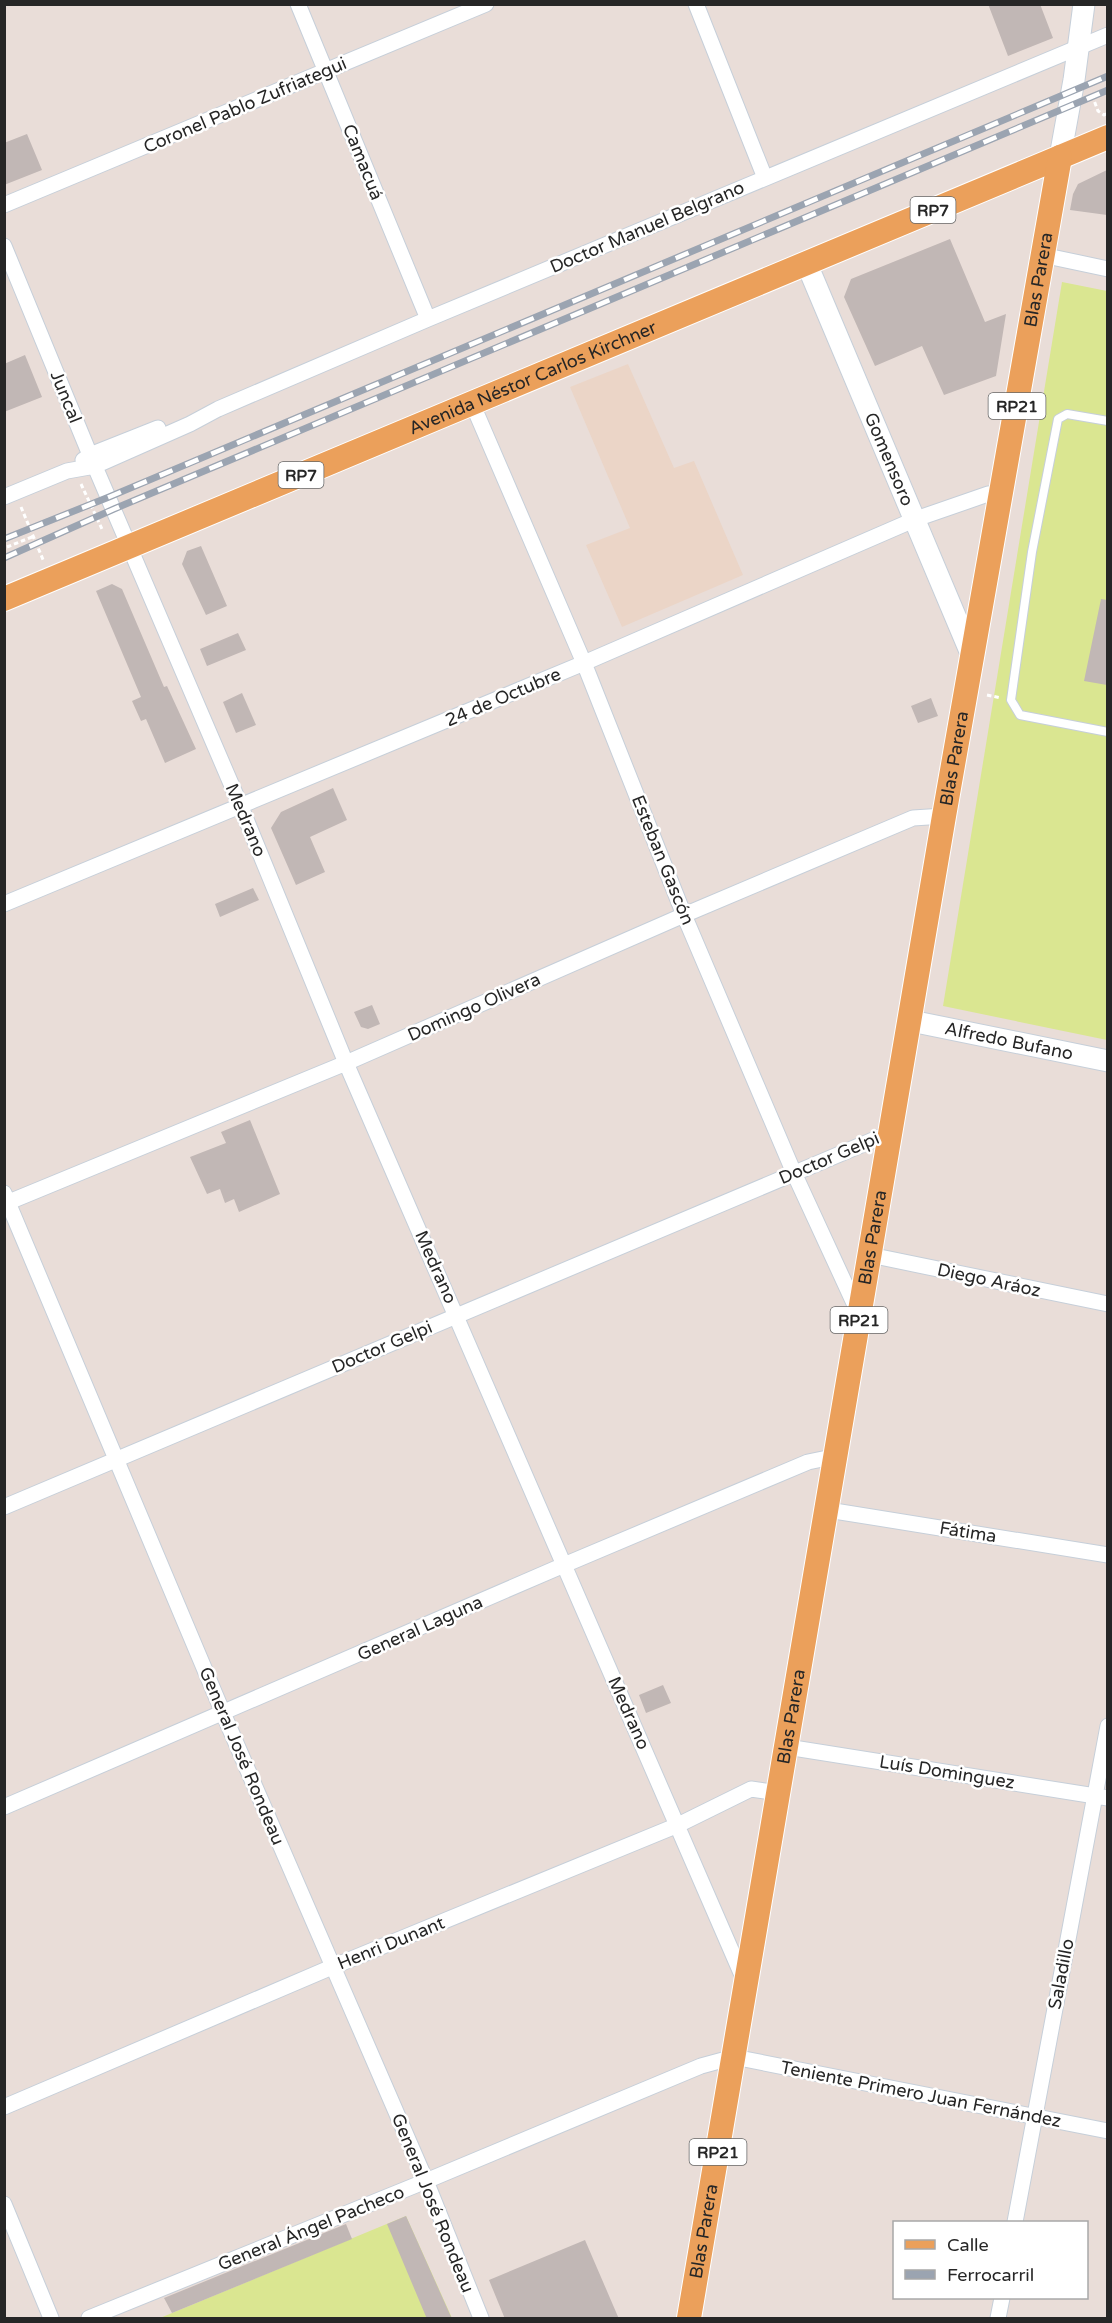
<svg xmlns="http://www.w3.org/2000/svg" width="1112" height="2323" font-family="'Varela Round',sans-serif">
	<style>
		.education { fill: #ebd5c7 }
		.pitch { fill: #dae691 }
		.building { fill: #c1b7b5 }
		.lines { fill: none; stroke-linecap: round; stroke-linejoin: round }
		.lane-casing { stroke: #c6cfd9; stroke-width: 10 }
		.street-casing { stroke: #c6cfd9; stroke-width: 17 }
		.secondary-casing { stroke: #c6cfd9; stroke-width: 23 }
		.primary-casing { stroke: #fff; stroke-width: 26 }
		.path { stroke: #fff; stroke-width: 3; stroke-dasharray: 4.5 3; stroke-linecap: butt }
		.lane { stroke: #fff; stroke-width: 8 }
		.street { stroke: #fff; stroke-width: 15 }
		.secondary { stroke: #fff; stroke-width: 21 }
		.primary { stroke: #eba05b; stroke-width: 24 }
		.rail-casing { stroke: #9ba4b1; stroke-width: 7 }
		.rail { stroke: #fff; stroke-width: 4.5; stroke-dasharray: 14; stroke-linecap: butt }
		.labels { text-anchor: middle; stroke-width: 5; stroke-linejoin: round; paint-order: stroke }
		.shield { fill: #fff; stroke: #676767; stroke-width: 1.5 }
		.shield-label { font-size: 16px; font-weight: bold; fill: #262626 }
		.street-label { font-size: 18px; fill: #262626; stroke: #fff }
	</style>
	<rect width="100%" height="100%" fill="#e9ddd8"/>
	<path class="education" d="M628,364L674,468L694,461L743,575L622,627L586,545L630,528L570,387Z"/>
	<path class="pitch" d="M1062,282L1107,291V1040L943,1006Z
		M406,2216L452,2318H160Z"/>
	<path class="building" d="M988,4H1040L1053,38L1008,56Z
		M27,134L42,170L4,185V143Z
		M1107,170V215L1070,210L1073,194L1078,184Z
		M950,239L985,322L1006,314L996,376L944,395L922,346L875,366L844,297L851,279Z
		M25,355L42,397L4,412V364Z
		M201,546L227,606L206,615L182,564L187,551Z
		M112,584L122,589L164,687L167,686L196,749L165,763L146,719L141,721L132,701L141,697L96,591Z
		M1101,599L1107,600V685L1084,681Z
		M238,633L246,650L207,666L200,649Z
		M242,693L256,725L236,733L223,702Z
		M931,698L938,716L918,723L911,706Z
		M333,788L347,820L310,837L325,872L296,885L271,828L281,812Z
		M253,888L259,900L220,917L215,904Z
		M372,1005L380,1024L368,1029L361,1027L354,1012Z
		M250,1120L280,1194L239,1212L234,1199L225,1203L220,1189L207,1194L190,1157L226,1143L221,1132Z
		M663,1685L671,1703L646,1713L639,1695Z
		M406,2216L452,2319H427L387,2224Z
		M346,2224L352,2239L172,2313L164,2298Z
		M585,2240L619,2319H505L489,2280Z"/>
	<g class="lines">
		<defs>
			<path id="lane" d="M1108,421L1067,414L1058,419L1032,552L1011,700L1020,715L1108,732"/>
			<path id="street" d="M298,4L428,319
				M696,4L765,178
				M4,205L486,4
				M4,246L90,455L241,807L346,1063L745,1982
				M1042,255L1108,269
				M472,403L584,663L684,915L794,1173L859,1314
				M83,460L90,455L158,428
				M4,497L67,471L95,466L190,424L218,409L428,319L1108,35
				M4,904L584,663L916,519L988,494L1002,493
				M4,1193L223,1713L426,2181L481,2318
				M4,1204L346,1063L684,915L913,818L944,816
				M870,1255L1108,1304
				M4,1507L892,1132
				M828,1510L1108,1555
				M787,1747L1108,1798
				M4,1807L564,1565L808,1462L837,1456
				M4,2107L332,1967L678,1825L751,1789L779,1793
				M4,2204L51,2318
				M1015,2222L1108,1726
				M89,2318L426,2181L701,2066L734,2057L1108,2131
				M998,2318L1002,2298"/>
			<g id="secondary">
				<path d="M1060,157L1074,80L1084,4"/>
				<path id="s1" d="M806,262L972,656"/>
				<path id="s2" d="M911,1021L1108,1061"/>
			</g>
			<g id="primary">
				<path id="s3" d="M4,599L1108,137"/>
				<path id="s4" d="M689,2318L944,816L1060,157"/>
			</g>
		</defs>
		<use href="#lane" class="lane-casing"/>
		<use href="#street" class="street-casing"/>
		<use href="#secondary" class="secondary-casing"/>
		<use href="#primary" class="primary-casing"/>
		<path class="path" d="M1092,95L1098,111L1104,115L1108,113
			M1108,457V463
			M81,484L102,529
			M21,507L44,562
			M7,547L32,537
			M987,695L1001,698"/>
		<use href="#lane" class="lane"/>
		<use href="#street" class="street"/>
		<use href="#secondary" class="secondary"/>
		<use href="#primary" class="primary"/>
		<defs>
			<path id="rail" d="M4,539L109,497L1108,76
				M4,558L114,509L1108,90"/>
		</defs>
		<use href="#rail" class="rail-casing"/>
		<use href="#rail" class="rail"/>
	</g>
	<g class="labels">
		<g class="shield">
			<rect x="910.5" y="197" width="45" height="26" rx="4.5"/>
			<rect x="988.5" y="393" width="57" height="26" rx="4.5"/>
			<rect x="278.5" y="462" width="45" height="26" rx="4.5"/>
			<rect x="830.5" y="1307" width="57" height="26" rx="4.5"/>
			<rect x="689.5" y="2139" width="57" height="26" rx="4.5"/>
		</g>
		<g class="shield-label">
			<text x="933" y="216">RP7</text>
			<text x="1017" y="412">RP21</text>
			<text x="301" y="481">RP7</text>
			<text x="859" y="1326">RP21</text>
			<text x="718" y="2158">RP21</text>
		</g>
		<g class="street-label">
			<text transform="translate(245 105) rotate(-23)" y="6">Coronel Pablo Zufriategui</text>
			<text transform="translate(363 162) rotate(68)" y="6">Camacuá</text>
			<text transform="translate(647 227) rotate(-23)" y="6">Doctor Manuel Belgrano</text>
			<text dy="6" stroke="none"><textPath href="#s4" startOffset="2068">Blas Parera</textPath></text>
			<text dy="6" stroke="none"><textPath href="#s3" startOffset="573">Avenida Néstor Carlos Kirchner</textPath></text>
			<text transform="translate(66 397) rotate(68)" y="6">Juncal</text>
			<text dy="6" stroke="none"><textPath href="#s1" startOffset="214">Gomensoro</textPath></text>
			<text transform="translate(503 697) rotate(-23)" y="6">24 de Octubre</text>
			<text dy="6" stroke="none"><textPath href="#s4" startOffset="1582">Blas Parera</textPath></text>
			<text transform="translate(246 820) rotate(67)" y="6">Medrano</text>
			<text transform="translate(663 860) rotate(68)" y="6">Esteban Gascón</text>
			<text transform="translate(474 1007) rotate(-24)" y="6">Domingo Olivera</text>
			<text dy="6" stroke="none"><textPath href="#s2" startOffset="100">Alfredo Bufano</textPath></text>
			<text transform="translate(829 1158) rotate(-23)" y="6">Doctor Gelpi</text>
			<text dy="6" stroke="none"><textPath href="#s4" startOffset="1096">Blas Parera</textPath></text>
			<text transform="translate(436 1267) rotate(66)" y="6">Medrano</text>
			<text transform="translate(989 1280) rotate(12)" y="6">Diego Aráoz</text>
			<text transform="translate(382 1347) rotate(-23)" y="6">Doctor Gelpi</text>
			<text transform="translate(968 1532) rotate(9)" y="6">Fátima</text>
			<text transform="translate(420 1628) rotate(-24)" y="6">General Laguna</text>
			<text transform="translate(629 1713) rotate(66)" y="6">Medrano</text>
			<text dy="6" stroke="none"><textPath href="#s4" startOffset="610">Blas Parera</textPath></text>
			<text transform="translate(242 1756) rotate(67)" y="6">General José Rondeau</text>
			<text transform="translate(947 1772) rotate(9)" y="6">Luís Dominguez</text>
			<text transform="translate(391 1943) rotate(-22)" y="6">Henri Dunant</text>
			<text transform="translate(1061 1974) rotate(-79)" y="6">Saladillo</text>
			<text transform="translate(921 2094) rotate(11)" y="6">Teniente Primero Juan Fernández</text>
			<text transform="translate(433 2203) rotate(68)" y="6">General José Rondeau</text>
			<text transform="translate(311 2228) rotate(-22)" y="6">General Ángel Pacheco</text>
			<text dy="6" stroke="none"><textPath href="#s4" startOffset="88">Blas Parera</textPath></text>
		</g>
	</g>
	<rect width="1112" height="2323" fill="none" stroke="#262626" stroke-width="12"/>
	<rect x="893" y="2221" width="195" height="78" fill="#ffffff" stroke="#a8a8a8" stroke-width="1.5"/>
	<rect x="905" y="2240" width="30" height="9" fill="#eba05b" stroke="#a8a8a8" stroke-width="1.5"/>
	<text x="947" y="2251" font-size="18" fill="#262626">Calle</text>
	<rect x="905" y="2270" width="30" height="9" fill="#9ba4b1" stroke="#a8a8a8" stroke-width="1.5"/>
	<text x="947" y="2281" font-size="18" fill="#262626">Ferrocarril</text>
</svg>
